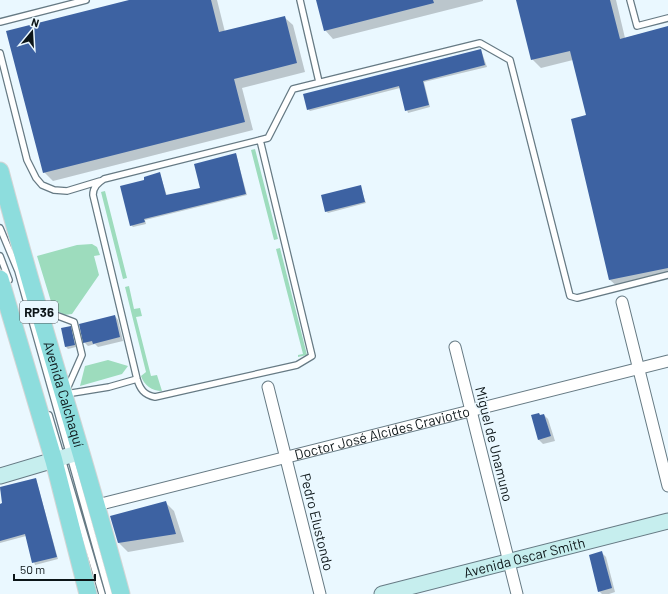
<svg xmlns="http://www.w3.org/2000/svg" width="668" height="594" font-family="Barlow,sans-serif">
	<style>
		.green { fill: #9ddcbd }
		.shadow { fill: #0003 }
		.building { fill: #3d62a2 }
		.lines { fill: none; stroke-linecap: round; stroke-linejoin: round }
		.service-casing { stroke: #667a84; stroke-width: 8 }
		.minor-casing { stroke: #667a84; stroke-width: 13 }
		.secondary-casing { stroke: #667a84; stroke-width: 17 }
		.primary-casing { stroke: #d3d5d5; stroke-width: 19 }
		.service { stroke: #fff; stroke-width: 5.5 }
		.minor { stroke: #fff; stroke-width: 11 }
		.secondary { stroke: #c6eeee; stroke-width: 15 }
		.primary { stroke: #8ddddd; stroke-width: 17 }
		.labels { text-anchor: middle; stroke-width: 3.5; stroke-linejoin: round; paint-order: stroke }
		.shield { fill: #eaf8ff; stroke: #4f595d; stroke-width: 1 }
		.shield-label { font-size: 13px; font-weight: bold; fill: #0c1518 }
		.street-label { font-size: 14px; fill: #0c1518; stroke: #eaf8ff }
	</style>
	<rect width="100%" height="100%" fill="#eaf8ff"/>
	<path class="green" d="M255,149L278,239L274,240L251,150Z
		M105,191L127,278L123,279L101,192Z
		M92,244L97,247L100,255L94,256L99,275L72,314L64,315L53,308L37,256L77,245Z
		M280,248L307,355L298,357V355L303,354L276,249Z
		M129,286L134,309L140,308L142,316L136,317L151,376L157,375L162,391C152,391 144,385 141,376L146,372L125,287Z
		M108,360L128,366L122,374L80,386L85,366Z"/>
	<path class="shadow" d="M133,0H217L225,32L284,17L293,25L305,72L242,88L253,130L53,181L44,172Z
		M317,0H483V1L333,39L325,30Z
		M517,0H616L625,38L668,27V278L619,288L610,280L587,116L573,60L541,68L532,59Z
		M481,50L487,67L424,82L430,107L408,113L400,88L310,111L308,109Z
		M236,154L247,195L145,220L146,224L133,227L131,225L146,181L160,174L167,196L202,188Z
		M360,186L366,203L328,213L326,211Z
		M115,316L118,320L123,341L98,347L95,344L88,346L84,342Z
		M70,327L76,347L68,349L66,347Z
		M544,415L548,419L555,441L543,444L539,440L540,416Z
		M36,479L58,559L35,565L26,536L0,543V505L4,504L0,488Z
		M166,503L174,511L184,542L128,552L119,543L111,517Z
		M602,553L606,557L615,592L609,594H602L599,591Z"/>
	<path class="building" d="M129,0H211L219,32L285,16L297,63L234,79L245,122L43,173L6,31Z
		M316,0H433L434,3L324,31Z
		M516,0H610L620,39L668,26V268L609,280L571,119L586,115L570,51L531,60Z
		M481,49L485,65L423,81L429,105L405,111L399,86L307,110L303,94Z
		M236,153L246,194L144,219L145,222L130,226L120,186L144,180V177L160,172L166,195L200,188L194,164Z
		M361,185L365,202L325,212L321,195Z
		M115,315L120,337L93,344L92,341L83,343L79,324Z
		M71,326L75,345L65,347L61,328Z
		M539,413L540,415L544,414L551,436L538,440L531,415Z
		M36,478L57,557L32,563L25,534L0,541V504L2,503L0,487Z
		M166,501L176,534L118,543L110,516Z
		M602,551L612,588L598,592L589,555Z"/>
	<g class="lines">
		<defs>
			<path id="service" d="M300,0L319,82
				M630,0L637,26L668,18
				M0,22L86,0
				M0,53L27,160L36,178L42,185L54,190L67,191L100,181
				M260,140L312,356L297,365L155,397C144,395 140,389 137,379L93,195C93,187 98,183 104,179L268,138L293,89L480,43L510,60L570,296L577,298L668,275
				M0,228L18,271L109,594
				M0,256L9,280
				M42,310L74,322L82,355L67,389
				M66,394L109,387L137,379
				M49,415L102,594"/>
			<g id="minor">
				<path d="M622,302L668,486"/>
				<path d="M455,347L517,594"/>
				<path d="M268,387L320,594"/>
				<path id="s1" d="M97,505L668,361"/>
			</g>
			<g id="secondary">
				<path d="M0,476L81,452"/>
				<path id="s2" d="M382,594L668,521"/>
			</g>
			<g id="primary">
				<path id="s3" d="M0,171C37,313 83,452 121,594"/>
				<path d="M0,279L54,461L88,594"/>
			</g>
		</defs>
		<use href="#service" class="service-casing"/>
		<use href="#minor" class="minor-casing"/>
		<use href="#secondary" class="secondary-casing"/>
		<use href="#primary" class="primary-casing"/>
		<use href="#service" class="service"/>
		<use href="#minor" class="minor"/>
		<use href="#secondary" class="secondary"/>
		<use href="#primary" class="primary"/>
	</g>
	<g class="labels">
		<rect class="shield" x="20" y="301" width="38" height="22" rx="3"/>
		<g class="shield-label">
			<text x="39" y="317">RP36</text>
		</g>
		<g class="street-label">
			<text dy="5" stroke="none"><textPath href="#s3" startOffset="232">Avenida Calchaquí</textPath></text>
			<text dy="5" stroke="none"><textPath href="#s1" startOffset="294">Doctor José Alcides Craviotto</textPath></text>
			<text transform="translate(494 444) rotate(76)" y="5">Miguel de Unamuno</text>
			<text transform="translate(317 522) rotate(76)" y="5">Pedro Elustondo</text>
			<text dy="5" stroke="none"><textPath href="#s2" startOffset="147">Avenida Oscar Smith</textPath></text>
		</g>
	</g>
	<g transform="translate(32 32) rotate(18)" stroke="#eaf8ff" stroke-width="3" paint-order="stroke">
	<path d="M0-3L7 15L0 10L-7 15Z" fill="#0c1518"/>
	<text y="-6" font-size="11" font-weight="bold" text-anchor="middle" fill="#0c1518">N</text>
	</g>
	<path d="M14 574v6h81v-6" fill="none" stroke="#0c1518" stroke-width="2"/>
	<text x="20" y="574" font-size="12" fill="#0c1518" stroke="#eaf8ff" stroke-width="3" paint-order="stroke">50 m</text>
</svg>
